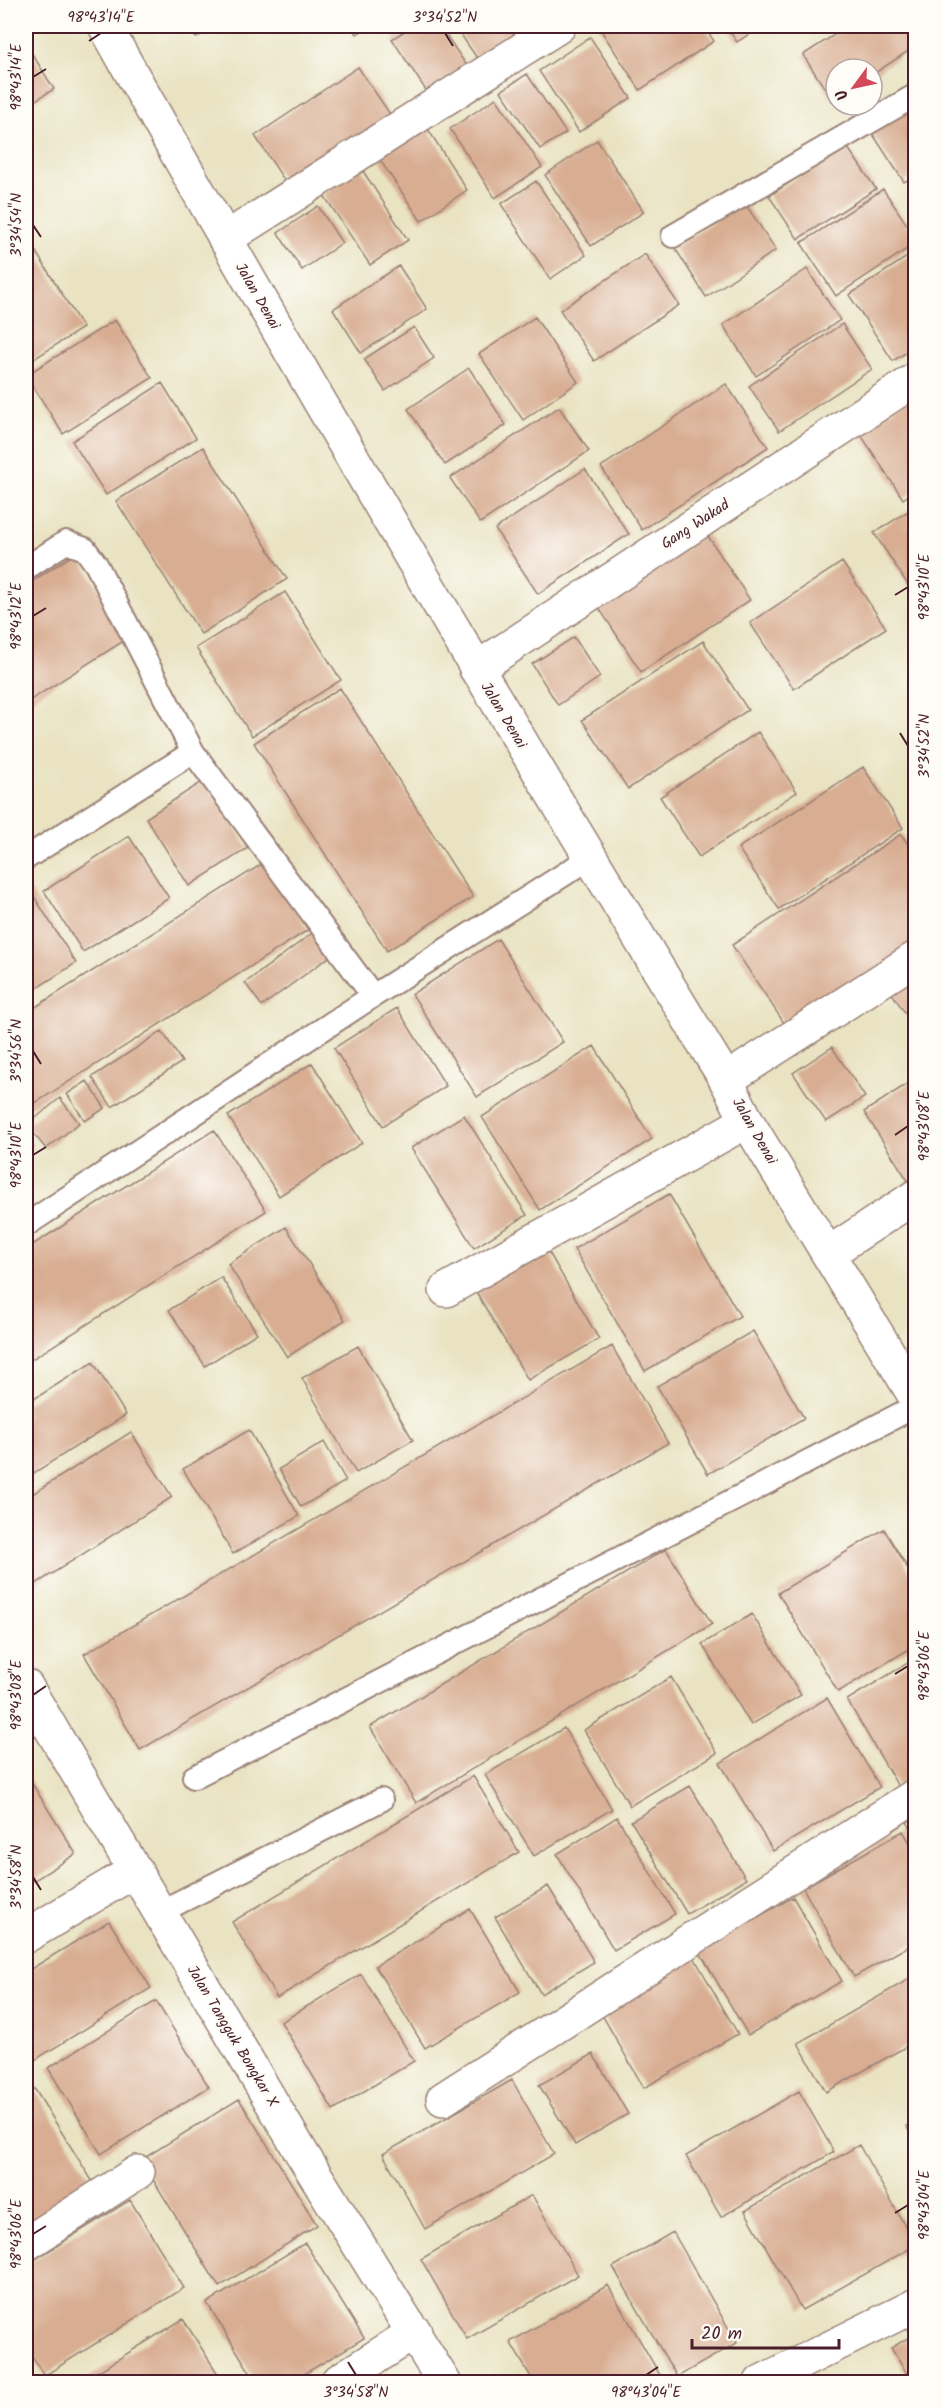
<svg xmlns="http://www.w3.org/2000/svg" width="941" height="2408" font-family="Kalam,sans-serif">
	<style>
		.building { fill: #d8ad92 }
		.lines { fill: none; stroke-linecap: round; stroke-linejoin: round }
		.lane-casing { stroke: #9a8176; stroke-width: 26 }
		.street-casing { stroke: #9a8176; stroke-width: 36 }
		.primary-casing { stroke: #9a8176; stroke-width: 36 }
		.lane { stroke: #fff; stroke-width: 22 }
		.street { stroke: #fff; stroke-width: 33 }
		.primary { stroke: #fff; stroke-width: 33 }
		.ticks { fill: none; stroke: #4a1f2b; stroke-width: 2 }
		.labels { text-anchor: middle; stroke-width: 5; stroke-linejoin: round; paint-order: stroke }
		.street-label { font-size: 15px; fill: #4a1f2b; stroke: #fdfcf7 }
		.neatline { fill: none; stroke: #4a1f2b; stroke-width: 2 }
		.ticks-label { font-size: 15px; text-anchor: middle; fill: #4a1f2b }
	</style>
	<rect width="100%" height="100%" fill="#fdfcf7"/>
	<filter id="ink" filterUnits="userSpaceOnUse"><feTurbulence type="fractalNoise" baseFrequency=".0167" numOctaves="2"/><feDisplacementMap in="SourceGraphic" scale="12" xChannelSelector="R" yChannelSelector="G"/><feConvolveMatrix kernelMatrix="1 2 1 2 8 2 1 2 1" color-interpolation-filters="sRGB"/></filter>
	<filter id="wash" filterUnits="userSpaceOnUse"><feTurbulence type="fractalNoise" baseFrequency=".008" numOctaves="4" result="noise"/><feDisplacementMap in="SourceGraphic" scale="24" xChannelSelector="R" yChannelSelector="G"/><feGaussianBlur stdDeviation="1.35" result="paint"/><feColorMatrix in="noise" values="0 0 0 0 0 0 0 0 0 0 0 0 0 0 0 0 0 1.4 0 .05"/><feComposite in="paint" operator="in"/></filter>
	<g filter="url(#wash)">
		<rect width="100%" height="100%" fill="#e9e3c2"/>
		<g id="blocks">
			<path class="building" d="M188,26H215L196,38Z
				M351,26H369L357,34Z
				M412,26H440L467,66L427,92L392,39Z
				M455,26H538L481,64Z
				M598,26H704L714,41L640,90Z
				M726,26H762L737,42Z
				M848,26H904L916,46L872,75V69H836V99L833,101L803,55Z
				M590,37L631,98L579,132L539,71Z
				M26,44L54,89L26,106Z
				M358,67L392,117L288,186L255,136Z
				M527,74L566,133L540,149L501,91Z
				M496,98L542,167L495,198L450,129Z
				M916,104V175L904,182L872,133Z
				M424,123L467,190L421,221L376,154Z
				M597,140L644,212L591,246L545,175Z
				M846,145L876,189L798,239L769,196Z
				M361,168L408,240L370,265L323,194Z
				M536,181L586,255L550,279L501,204Z
				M883,189L916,238V243L836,296L801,243Z
				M744,202L776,250L706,297L675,248Z
				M318,206L342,243L302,270L278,233Z
				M28,239L83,328L26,364V241Z
				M916,251V346L893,361L849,295Z
				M645,254L679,305L594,361L560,310Z
				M399,266L427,309L361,353L333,309Z
				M807,269L840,320L756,376L723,325Z
				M535,317L578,382L523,420L479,354Z
				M115,320L152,378L63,434L26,375Z
				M842,324L872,369L779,431L749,386Z
				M414,327L434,358L385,391L364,359Z
				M469,368L506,425L445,465L408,409Z
				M162,383L196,438L106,495L72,441Z
				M726,384L768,447L642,530L601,467Z
				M908,399L916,410V490L903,499L859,432Z
				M559,407L589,451L480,523L450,478Z
				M203,447L287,579L201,634L116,501Z
				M585,469L629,534L538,594L495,529Z
				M916,506V597L874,533Z
				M706,533L750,600L641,672L597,605Z
				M76,553L130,637L26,703V585Z
				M842,562L886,628L794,689L750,623Z
				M285,592L341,680L252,736L196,648Z
				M574,637L600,677L558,705L532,664Z
				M703,641L748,710L628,789L582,720Z
				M340,688L473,897L387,951L254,743Z
				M758,732L797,792L699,857L660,797Z
				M863,767L903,828L779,909L738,848Z
				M205,780L248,848L189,886L146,818Z
				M901,834L916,856V945L788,1029L732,945Z
				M129,836L169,898L83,952L44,891Z
				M265,862L308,930L26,1109V1013Z
				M28,887L76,963L26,995V888Z
				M315,931L333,954L262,1006L245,983Z
				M498,939L563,1042L477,1097L412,994Z
				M916,976V1029L891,992Z
				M397,1008L446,1086L383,1126L334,1048Z
				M162,1031L182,1062L112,1107L92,1077Z
				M594,1046L652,1139L540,1210L482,1117Z
				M832,1047L865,1097L826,1122L793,1073Z
				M312,1063L362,1143L279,1196L228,1116Z
				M916,1078V1184L912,1187L864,1112Z
				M87,1081L105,1108L85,1121L67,1094Z
				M60,1098L79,1123L46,1149L27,1125Z
				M464,1115L527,1215L474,1248L411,1148Z
				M214,1130L266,1211L26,1363V1249Z
				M26,1136L33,1147L26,1152Z
				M669,1194L740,1316L645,1371L574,1249Z
				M286,1227L345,1320L287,1357L228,1264Z
				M544,1244L599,1339L528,1380L472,1285Z
				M221,1277L257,1333L205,1366L169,1310Z
				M753,1331L804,1418L708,1474L657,1386Z
				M358,1346L413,1440L356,1473L302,1378Z
				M612,1346L668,1443L140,1750L84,1654Z
				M93,1362L126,1415L26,1478V1404Z
				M249,1430L299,1516L233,1554L183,1469Z
				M131,1432L172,1497L36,1584L26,1568V1498Z
				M324,1442L346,1481L301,1507L279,1469Z
				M884,1529L916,1582V1645L838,1692L778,1593Z
				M666,1549L712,1624L416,1803L370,1727Z
				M752,1614L801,1695L751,1725L702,1644Z
				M916,1658V1785L902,1793L847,1700Z
				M671,1677L717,1753L630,1806L584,1730Z
				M827,1698L880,1787L773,1851L720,1763Z
				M564,1728L612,1809L534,1856L485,1775Z
				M26,1774L76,1854L30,1883L26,1875Z
				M473,1776L519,1852L277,1998L232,1922Z
				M690,1786L746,1879L687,1914L631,1821Z
				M617,1817L675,1914L614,1950L557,1854Z
				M916,1817V1836L907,1822Z
				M903,1831L916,1853V1942L854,1977L803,1888Z
				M548,1886L594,1962L541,1994L495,1917Z
				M793,1897L842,1981L748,2035L699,1951Z
				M470,1909L520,1992L425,2048L375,1966Z
				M109,1921L151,1988L30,2063L26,2056V1972Z
				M691,1952L738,2034L644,2088L597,2006Z
				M361,1974L414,2061L333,2110L281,2022Z
				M916,1975V2041L826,2092L798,2043Z
				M156,2001L209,2087L101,2154L48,2068Z
				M593,2054L628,2114L575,2145L539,2085Z
				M512,2080L554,2154L425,2229L383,2154Z
				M34,2088L96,2187L26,2231V2093Z
				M799,2091L834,2152L721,2217L686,2156Z
				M239,2099L317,2225L219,2287L141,2160Z
				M916,2121V2142L906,2126Z
				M859,2145L916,2245L802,2310L745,2211Z
				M532,2195L578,2275L467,2339L421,2259Z
				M130,2200L184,2288L44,2376L26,2347V2265Z
				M673,2232L737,2343L677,2377L613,2267Z
				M305,2243L364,2338L291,2382H256L207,2303Z
				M608,2285L664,2382H534L510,2342Z
				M183,2319L223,2382H81Z
				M916,2333V2382H912L891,2348Z"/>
		</g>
	</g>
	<g filter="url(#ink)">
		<use href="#blocks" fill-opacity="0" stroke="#9a8176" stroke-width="1.5"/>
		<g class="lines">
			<defs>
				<path id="lane" d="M673,236L916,95
					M26,568L66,542L85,549L96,564L193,752L373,996L26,1225
					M26,858L193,752
					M373,996L590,858
					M194,1777L916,1406
					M160,1912L381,1800"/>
				<path id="street" d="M225,239L559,26
					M476,669L916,379
					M726,1080L916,958
					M829,1253L916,1196
					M446,1290L747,1121
					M26,1686L301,2152L444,2382
					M26,1936L136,1870
					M443,2099L916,1795
					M26,2244L138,2172
					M337,2382L415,2332
					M761,2382L916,2305"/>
				<path id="primary" d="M105,26C304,382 513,732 726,1080L747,1121L916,1398"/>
			</defs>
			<use href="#lane" class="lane-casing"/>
			<use href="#street" class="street-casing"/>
			<use href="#primary" class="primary-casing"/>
			<use href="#lane" class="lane"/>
			<use href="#street" class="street"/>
			<use href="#primary" class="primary"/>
		</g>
	</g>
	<path class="ticks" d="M445,33L453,46M89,41L101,33M33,77L46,69M33,225L41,237M895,595L908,587M33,616L46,608M900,733L908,746M33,1051L41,1064M895,1135L908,1126M33,1155L46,1147M895,1674L908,1666M33,1695L46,1686M33,1877L41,1890M895,2213L908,2205M33,2234L46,2226M348,2362L356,2375M646,2375L658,2367"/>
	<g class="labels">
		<g class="street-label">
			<text transform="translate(258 296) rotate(60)" y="5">Jalan Denai</text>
			<text transform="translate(695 524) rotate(-33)" y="5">Gang Wakad</text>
			<text transform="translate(504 715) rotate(59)" y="5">Jalan Denai</text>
			<text transform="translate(755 1131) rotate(60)" y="5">Jalan Denai</text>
			<text transform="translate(233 2036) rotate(59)" y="5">Jalan Tangguk Bongkar X</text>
		</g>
	</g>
	<rect width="941" height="2408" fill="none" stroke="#fdfcf7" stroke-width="66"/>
	<g transform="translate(854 87) rotate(237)"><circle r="28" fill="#fdfcf7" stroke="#b5a4a5" stroke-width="1.5"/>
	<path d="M0-4.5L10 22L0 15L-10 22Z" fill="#d1495b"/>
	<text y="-9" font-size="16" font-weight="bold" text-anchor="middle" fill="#4a1f2b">U</text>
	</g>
	<path d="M692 2339v9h147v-9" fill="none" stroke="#4a1f2b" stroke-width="3"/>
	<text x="701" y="2339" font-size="18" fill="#4a1f2b" stroke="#fdfcf7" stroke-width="4.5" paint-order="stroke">20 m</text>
	<rect x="33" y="33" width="875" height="2342" class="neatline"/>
	<g class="ticks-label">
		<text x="101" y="22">98°43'14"E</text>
		<text x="445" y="22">3°34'52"N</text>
		<text transform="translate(16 77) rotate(-90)" y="5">98°43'14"E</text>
		<text transform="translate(16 225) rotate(-90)" y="5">3°34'54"N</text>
		<text transform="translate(924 587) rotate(-90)" y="5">98°43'10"E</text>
		<text transform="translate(16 616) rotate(-90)" y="5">98°43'12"E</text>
		<text transform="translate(924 746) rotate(-90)" y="5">3°34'52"N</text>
		<text transform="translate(16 1051) rotate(-90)" y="5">3°34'56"N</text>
		<text transform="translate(924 1126) rotate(-90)" y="5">98°43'08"E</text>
		<text transform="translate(16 1155) rotate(-90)" y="5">98°43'10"E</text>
		<text transform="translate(924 1666) rotate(-90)" y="5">98°43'06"E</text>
		<text transform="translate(16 1695) rotate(-90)" y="5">98°43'08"E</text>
		<text transform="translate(16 1877) rotate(-90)" y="5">3°34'58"N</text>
		<text transform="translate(924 2205) rotate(-90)" y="5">98°43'04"E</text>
		<text transform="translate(16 2234) rotate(-90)" y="5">98°43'06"E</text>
		<text x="356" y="2397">3°34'58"N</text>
		<text x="646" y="2397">98°43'04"E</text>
	</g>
</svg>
